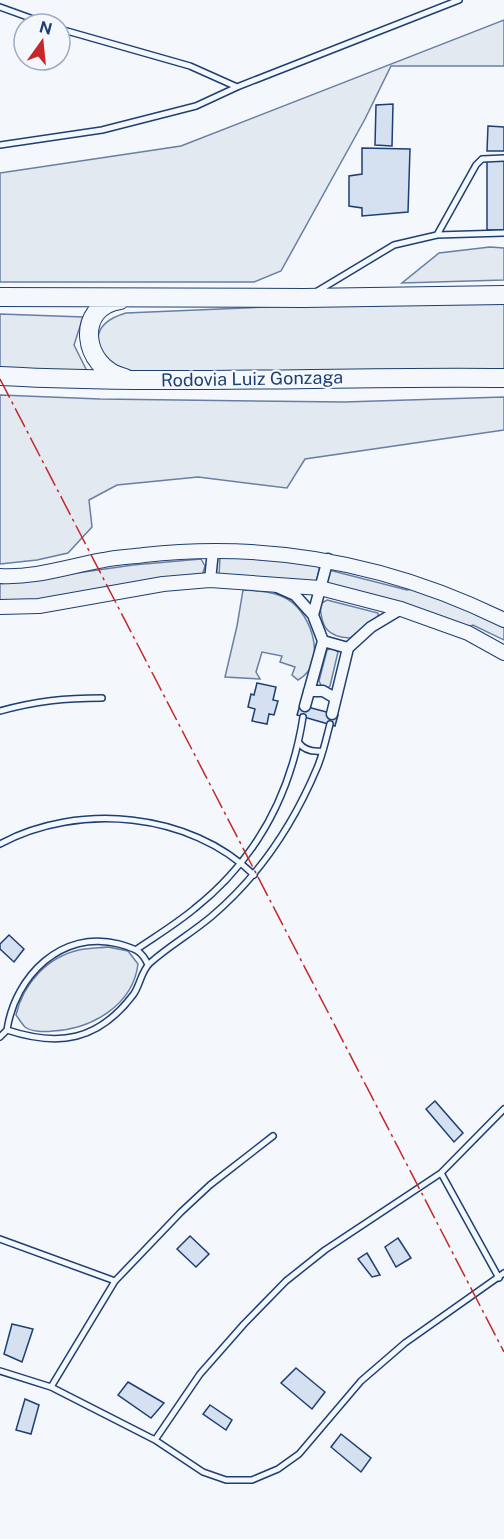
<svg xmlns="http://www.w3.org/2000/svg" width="504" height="1539" font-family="'Public Sans',sans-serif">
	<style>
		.green { fill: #e3e9f0; stroke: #687fa3; stroke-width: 1.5 }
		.building { fill: #d5e0f0; stroke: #1d3f73; stroke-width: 1.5 }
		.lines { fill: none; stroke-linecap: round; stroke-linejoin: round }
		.lane-casing { stroke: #1d3f73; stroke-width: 8 }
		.street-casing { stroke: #1d3f73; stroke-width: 13 }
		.secondary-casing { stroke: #1d3f73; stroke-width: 16 }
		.highway-casing { stroke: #1d3f73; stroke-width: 20 }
		.lane { stroke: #f4f7fb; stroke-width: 5 }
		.street { stroke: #f4f7fb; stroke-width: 10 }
		.secondary { stroke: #f4f7fb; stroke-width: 14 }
		.highway { stroke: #f4f7fb; stroke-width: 18 }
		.power { stroke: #c62828; stroke-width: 1.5; stroke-dasharray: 21 4.5 3 4.5; stroke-linecap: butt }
		.labels { text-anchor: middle; stroke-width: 4.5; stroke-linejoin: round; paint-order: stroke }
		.street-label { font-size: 18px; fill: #1d3f73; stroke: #f4f7fb }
	</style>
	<rect width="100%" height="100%" fill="#f4f7fb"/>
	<path class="green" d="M504,20V66H391L365,119L281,271L254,282H0V173L181,146Z
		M490,247L504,248V280L402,283L439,253Z
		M504,297V378L130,376L107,367C105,360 99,351 98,343C96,325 112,317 126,313Z
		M0,314L83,317L74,345L89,375L0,374Z
		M0,395L100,399L344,402L504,397V430L305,459L287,488L198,477L117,485L89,500L92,527L68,553L37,560L0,564Z
		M220,557L277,558L320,565L316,584L273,578L219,575Z
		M201,559L205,566L202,576L44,600L0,604V584L133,565Z
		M329,570L407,590L418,588L504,625V640L473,625L468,627L325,584Z
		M243,590C258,591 275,591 289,600C312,615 328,664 298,680L292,675L295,667L280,662L282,656L262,652L256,672L260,679L225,677L237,626Z
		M327,600L378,613V619L368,624L350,638C327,637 321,627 320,604Z
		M332,648L338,652L330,686L326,689L322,687L319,681L327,650Z
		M108,947L128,951L138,964C133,1005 92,1029 53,1031C45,1032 31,1032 25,1027C22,1024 19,1019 16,1015C23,984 47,957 79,950C89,948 99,948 108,947Z"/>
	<path class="building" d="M393,104L392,146L375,145L376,105Z
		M488,126L504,127V151H487Z
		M362,148L410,149L408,212L362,216V208L349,206V176L362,174Z
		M487,160L504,161V230H487Z
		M257,683L276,687L273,700L278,701L274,715L269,714L267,724L252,721L255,709L248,707L251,694L254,695Z
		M300,705L338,715L335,726L297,715Z
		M9,935L24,949L14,962L0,949V944Z
		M435,1101L463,1133L454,1142L426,1109Z
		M190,1236L209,1254L196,1267L177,1249Z
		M398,1238L411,1258L396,1267L385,1247Z
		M367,1253L380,1275L372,1277L358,1259Z
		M12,1324L33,1329L22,1362L4,1354Z
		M296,1368L325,1392L312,1409L281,1383Z
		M128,1382L164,1403L151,1418L118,1395Z
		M25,1399L39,1405L31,1434L16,1430Z
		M210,1405L232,1420L226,1430L203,1414Z
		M341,1434L371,1458L361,1472L331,1447Z"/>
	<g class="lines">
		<defs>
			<path id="lane" d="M0,7L47,24
				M60,29L190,66L237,87
				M0,145L102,130L196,106L237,87L459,0
				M437,235L476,165L482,159L504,158
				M316,292L394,245L437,235L504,233
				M0,711C36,701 65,698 102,698
				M299,743C305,751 313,752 322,751
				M0,844C78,802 190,812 254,875
				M137,949C156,936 176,924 194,909C256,860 291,794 303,717
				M148,965C142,950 133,948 119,944C62,929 15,976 7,1030C59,1047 98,1041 133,995C140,986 141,971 150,963C169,946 192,933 212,916C259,876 293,825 317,768C323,754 326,739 330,724
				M0,1037L7,1030
				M441,1173L499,1278
				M0,1239L115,1281
				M0,1371L51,1387L155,1440L203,1472L226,1480H252L278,1469L299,1454L361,1381L405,1343L504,1273
				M51,1387L115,1281L181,1212L210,1185L273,1136
				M155,1440L200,1374L244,1324L286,1281L325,1250L441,1173L504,1109"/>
			<path id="street" d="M328,559L313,615L323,641L348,648L371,627L401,609
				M210,580L213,551
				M277,587L295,595L313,615
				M309,691H323L335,698
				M305,706L323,641
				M332,714L348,648"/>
			<path id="secondary" d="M0,576C36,578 69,566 104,560C117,557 131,557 144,555C271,541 390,564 504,620
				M0,607L39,606L163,584L210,580L320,588L401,609L468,633L504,653"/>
			<path id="highway" d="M0,297L304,298L504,295
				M120,300C75,306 81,368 125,378
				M0,376C168,385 336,376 504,378"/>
		</defs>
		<use href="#lane" class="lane-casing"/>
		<use href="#street" class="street-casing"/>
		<use href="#secondary" class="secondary-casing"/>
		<use href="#highway" class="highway-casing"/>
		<use href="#lane" class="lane"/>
		<use href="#street" class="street"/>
		<use href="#secondary" class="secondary"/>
		<use href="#highway" class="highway"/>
		<path class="power" d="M0,379L504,1352"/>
	</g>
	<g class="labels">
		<g class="street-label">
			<text transform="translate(252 379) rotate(-1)" y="6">Rodovia Luiz Gonzaga</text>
		</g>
	</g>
	<g transform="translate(42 42) rotate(15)"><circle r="28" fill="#f4f7fb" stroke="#9eadc5" stroke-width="1.5"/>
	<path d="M0-4.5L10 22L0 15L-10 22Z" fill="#c62828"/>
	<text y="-9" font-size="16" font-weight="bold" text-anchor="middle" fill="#1d3f73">N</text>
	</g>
</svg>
